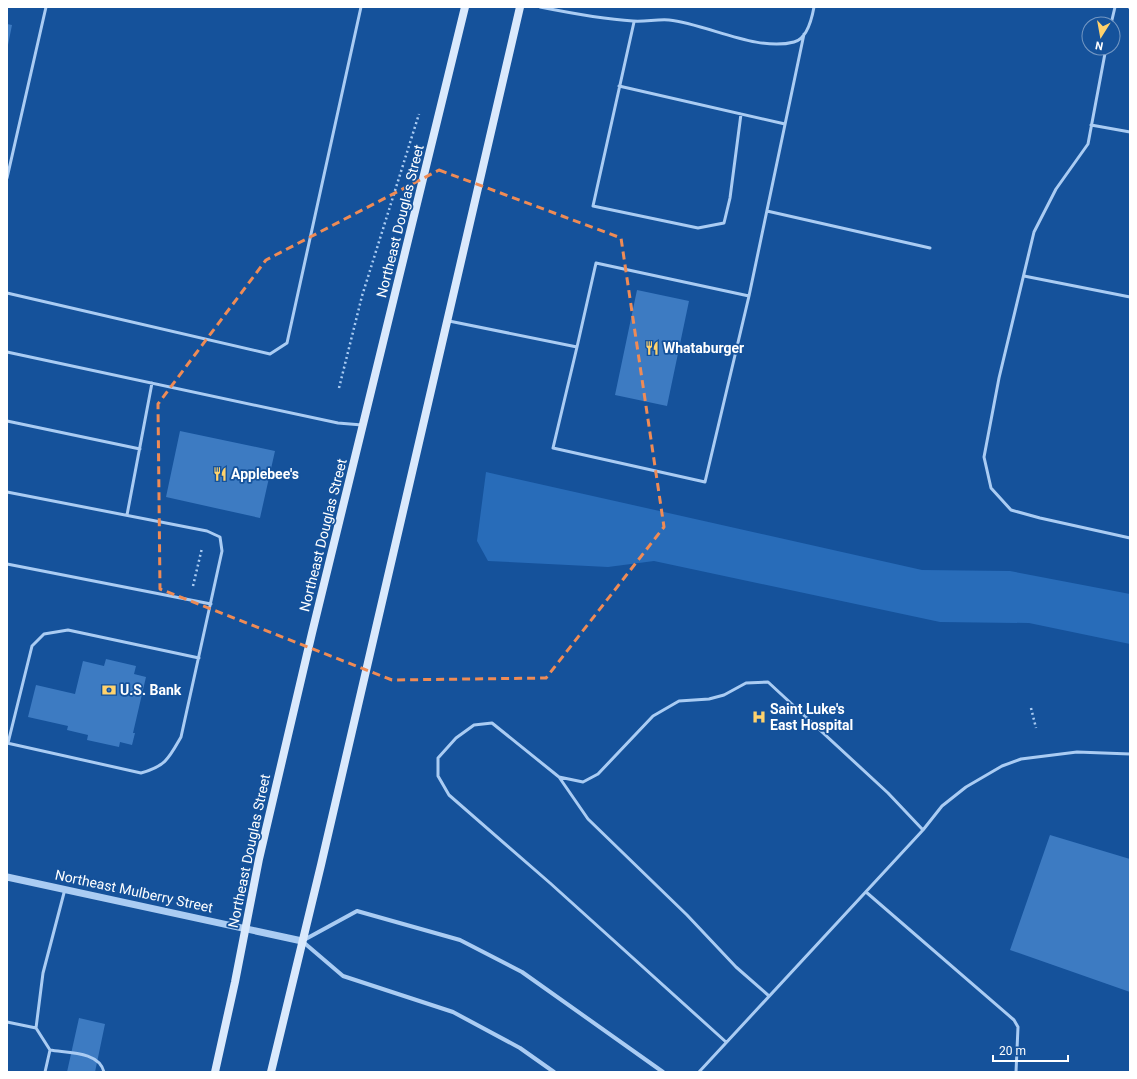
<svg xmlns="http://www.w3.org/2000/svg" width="1137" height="1079" font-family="Roboto,sans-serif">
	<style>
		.green { fill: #286cb9 }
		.building { fill: #3d7bc2 }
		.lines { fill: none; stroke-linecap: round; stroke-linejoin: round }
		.path { stroke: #aaccf3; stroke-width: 2.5; stroke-dasharray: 2 3; stroke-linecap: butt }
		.service { stroke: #aaccf3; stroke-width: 3 }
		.minor { stroke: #aaccf3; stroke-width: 4 }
		.tertiary { stroke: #aaccf3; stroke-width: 7 }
		.secondary { stroke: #dae9fc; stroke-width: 8 }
		.marked { fill: none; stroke: #ef8b55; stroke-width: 3; stroke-dasharray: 8 5; stroke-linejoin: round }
		.labels { text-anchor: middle; stroke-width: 3.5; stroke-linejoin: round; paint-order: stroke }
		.street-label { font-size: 14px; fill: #fff; stroke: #15529b }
		.poi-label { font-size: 14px; font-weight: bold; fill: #fff; stroke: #15529b; text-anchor: start }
	</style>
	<rect width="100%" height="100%" fill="#15529b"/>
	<path class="green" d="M486,472L922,570L1010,571L1130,594V644L1029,623L940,622L654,561L608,567L488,561L477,541Z"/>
	<path class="building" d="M7,24L12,25L8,45H7Z
		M637,290L689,301L667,406L615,395Z
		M180,431L275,451L260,518L166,497Z
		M106,659L136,666L134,674L146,677L133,733H135L132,745L120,742L119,747L87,740L88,735L67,730L68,726L28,717L36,685L75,694L83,661L104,666Z
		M1050,835L1130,859V992L1010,950Z
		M79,1018L105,1024L95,1072H67Z"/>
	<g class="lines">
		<path class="path" d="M339,388L362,296L419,114
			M193,586L202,548
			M1031,708L1036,728"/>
		<path class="service" d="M540,7C570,13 602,19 633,21C645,22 657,19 669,20C707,24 757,52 794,42C807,39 812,18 814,7
			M1129,7L1130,8
			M634,22L593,206L698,228L724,223L730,198L741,114
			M1111,24L1115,7
			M1106,48L1088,144L1056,189L1034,232L999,378L984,457L991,488L1011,510L1040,518L1130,538
			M619,86L785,124
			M1091,125L1130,132
			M7,178L46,7
			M767,211L930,248
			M1024,276L1130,297
			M7,293L270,354L287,343L361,7
			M749,296L804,34
			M449,321L577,347L553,448L705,482L749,296L596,263L577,347
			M7,352L338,423L362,425
			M7,421L140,449
			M7,492L207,531L220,537L222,551L181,737C169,758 166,766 141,773L7,743
			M127,515L152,383
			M7,564L211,604
			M8,743L32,646L44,634L68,630L199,658
			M559,777L588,819L687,915L736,967L769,996
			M866,892L1014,1020L1018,1027L1016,1072
			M7,1022L36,1028
			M726,1042L550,883L449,795L438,776V758L456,738L474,725L492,723L559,777L583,782L598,774L653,716L679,701L709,699L724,695L746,683L768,682L888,793L923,830
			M50,1050C67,1053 99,1051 104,1072
			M45,1072L50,1050L36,1028L43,973L65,889
			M699,1072L923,830L942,806L966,787L1002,766L1021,759L1077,752L1130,754"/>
		<path class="minor" d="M554,1072L520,1048L453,1012L343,976L302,941L357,911L460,940L522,972L663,1072"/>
		<path class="tertiary" d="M7,877L302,941"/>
		<path class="secondary" d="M215,1072L235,982L259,859L312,633L465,7
			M271,1072L321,865L520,7"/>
	</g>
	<path class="marked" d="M439,170L621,238L664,527L546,678L392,680L160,589L158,404L266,260Z"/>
	<defs>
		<symbol id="restaurant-bare" viewBox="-9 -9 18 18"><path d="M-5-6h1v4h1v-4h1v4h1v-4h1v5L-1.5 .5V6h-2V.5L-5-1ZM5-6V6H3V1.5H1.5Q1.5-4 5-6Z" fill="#ffd26c" stroke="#15529b" stroke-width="2.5" paint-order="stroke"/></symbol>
		<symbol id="bank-bare" viewBox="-9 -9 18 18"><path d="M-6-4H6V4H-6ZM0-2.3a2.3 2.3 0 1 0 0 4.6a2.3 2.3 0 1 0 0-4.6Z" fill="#ffd26c" stroke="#15529b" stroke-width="2.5" paint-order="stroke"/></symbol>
		<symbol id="hospital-bare" viewBox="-9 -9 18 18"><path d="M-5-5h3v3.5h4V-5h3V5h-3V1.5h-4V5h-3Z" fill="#ffd26c" stroke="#15529b" stroke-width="2.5" paint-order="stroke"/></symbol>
	</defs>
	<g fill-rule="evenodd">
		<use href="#restaurant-bare" x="642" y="338" width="20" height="20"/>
		<use href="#restaurant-bare" x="210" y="464" width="20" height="20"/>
		<use href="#bank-bare" x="99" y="680" width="20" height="20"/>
		<use href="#hospital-bare" x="749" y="707" width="20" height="20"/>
	</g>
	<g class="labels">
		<g class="street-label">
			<text transform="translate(400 221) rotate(-76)" y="5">Northeast Douglas Street</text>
			<text transform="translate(323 535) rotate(-76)" y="5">Northeast Douglas Street</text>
			<text transform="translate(249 851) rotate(-78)" y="5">Northeast Douglas Street</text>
			<text transform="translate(134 891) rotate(12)" y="5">Northeast Mulberry Street</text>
		</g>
		<g class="poi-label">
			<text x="663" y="353">Whataburger</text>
			<text x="231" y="479">Applebee's</text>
			<text x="120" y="695">U.S. Bank</text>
			<text x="770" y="714">Saint Luke's<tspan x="770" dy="16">East Hospital</tspan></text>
		</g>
	</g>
	<rect width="1137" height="1079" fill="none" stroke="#ffffff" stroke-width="16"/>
	<g transform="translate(1101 36) rotate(191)"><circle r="19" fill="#15529b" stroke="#7397c3"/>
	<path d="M0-3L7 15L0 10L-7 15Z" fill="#ffd26c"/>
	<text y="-6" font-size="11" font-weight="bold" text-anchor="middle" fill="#ffffff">N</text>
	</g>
	<path d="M993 1055v6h75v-6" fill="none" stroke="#ffffff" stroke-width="2"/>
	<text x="999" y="1055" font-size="12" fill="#ffffff" stroke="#15529b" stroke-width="3" paint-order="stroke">20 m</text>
</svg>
